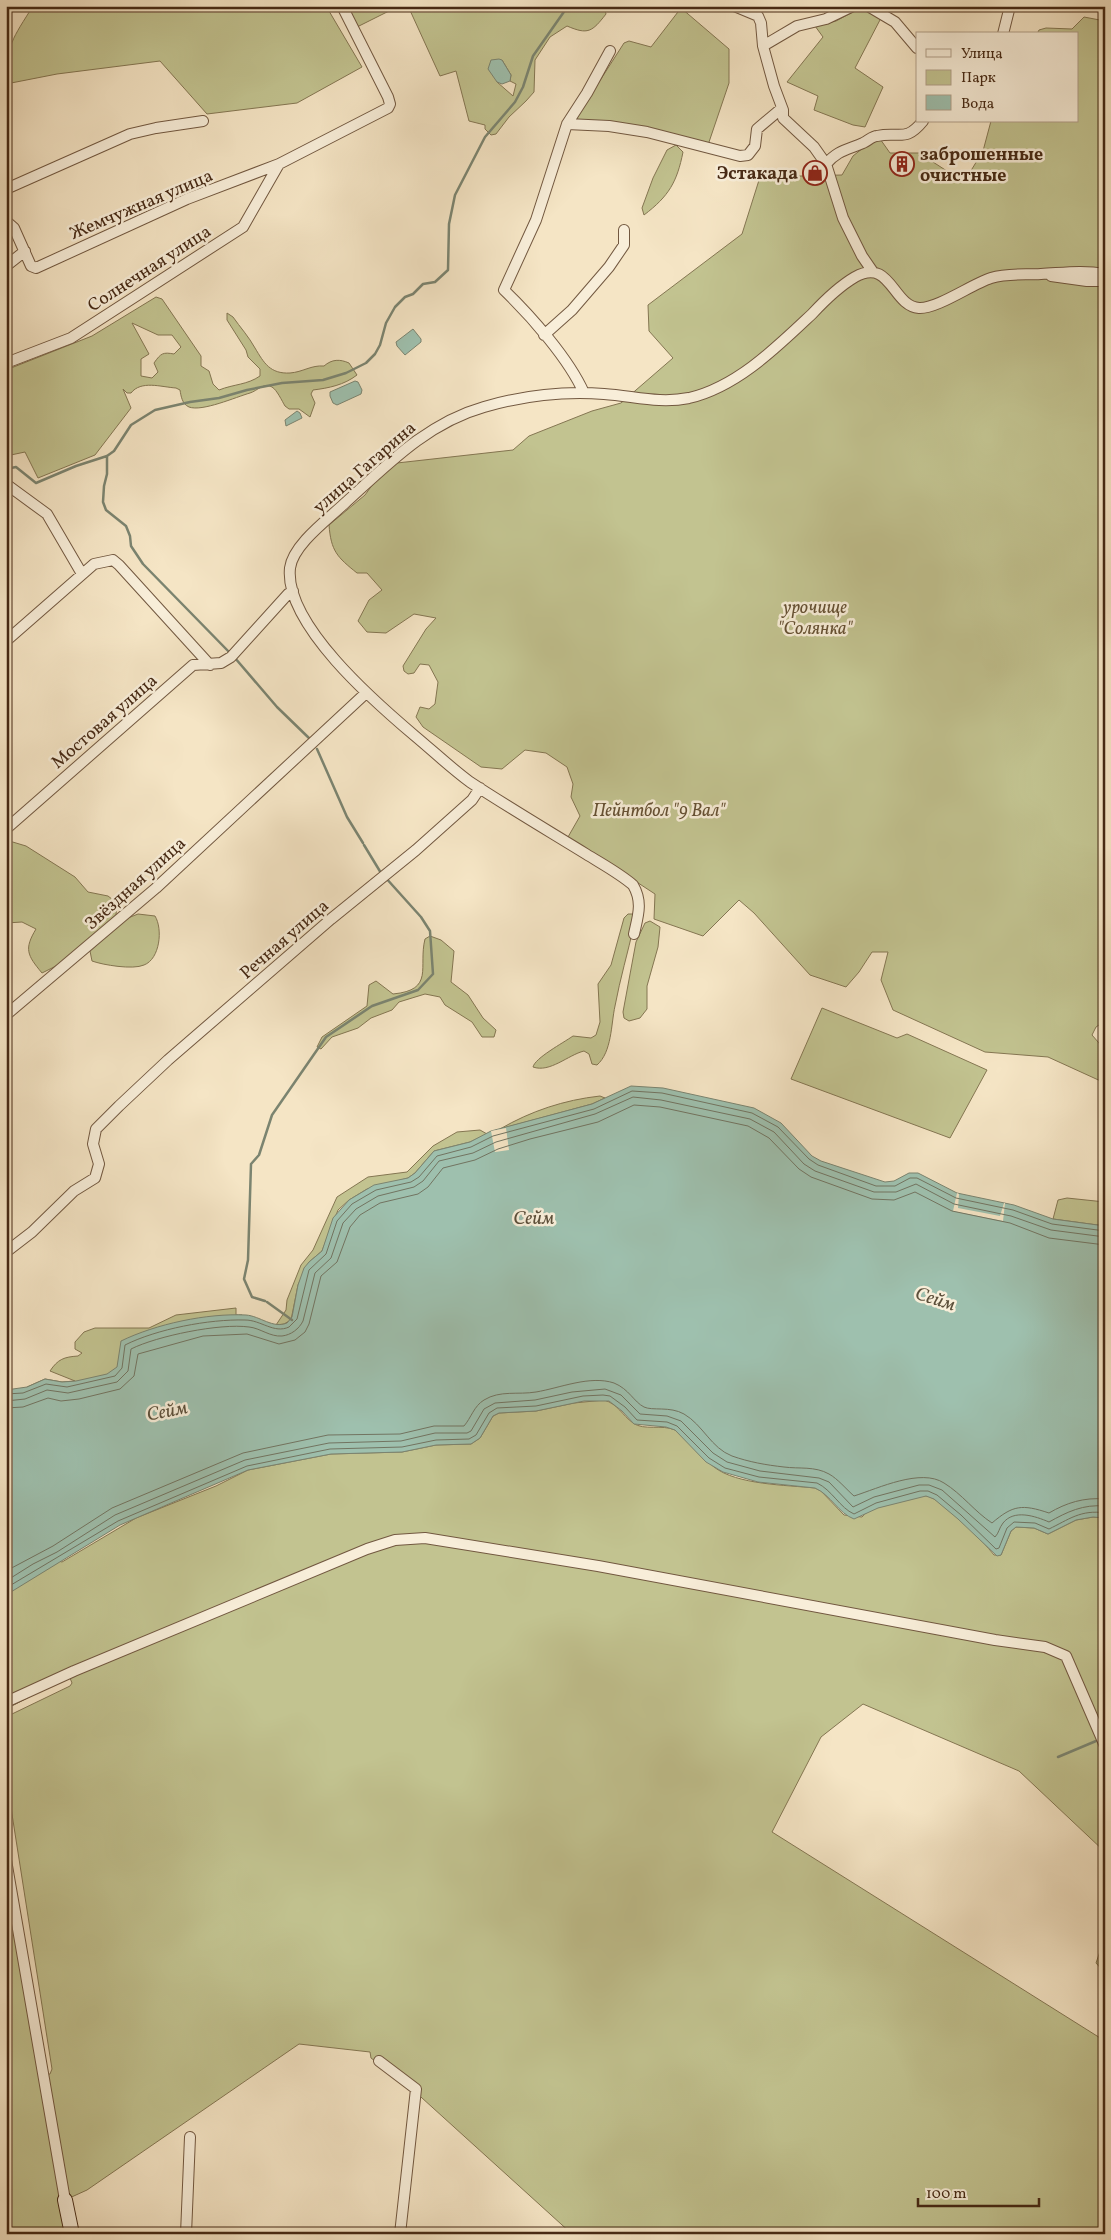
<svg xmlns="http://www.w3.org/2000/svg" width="1111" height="2240" font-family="Vollkorn,serif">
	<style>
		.green { fill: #c2c390; stroke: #847652; fill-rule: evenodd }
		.water { fill: #9ec0ae; stroke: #7b8470 }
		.pier { fill: #f5e5c5 }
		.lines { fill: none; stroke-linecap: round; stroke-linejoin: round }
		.shore { stroke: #727461; stroke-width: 1 }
		.stream { stroke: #7b8470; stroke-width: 2.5 }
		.street-casing { stroke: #725840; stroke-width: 12 }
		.secondary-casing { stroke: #462914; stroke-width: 16 }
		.street { stroke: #f8eed9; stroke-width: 10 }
		.secondary { stroke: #f8eed9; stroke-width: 14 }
		.labels { text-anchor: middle; stroke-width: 5; stroke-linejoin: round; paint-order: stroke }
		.poi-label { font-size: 18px; font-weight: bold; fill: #462914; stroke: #f8eed9; text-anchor: start }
		.street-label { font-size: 18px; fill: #462914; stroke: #f8eed9 }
		.park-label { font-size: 18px; font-style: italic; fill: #655033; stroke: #f8eed9 }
		.water-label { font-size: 19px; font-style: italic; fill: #5c4f3a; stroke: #f8eed9 }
	</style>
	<rect width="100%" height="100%" fill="#f5e5c5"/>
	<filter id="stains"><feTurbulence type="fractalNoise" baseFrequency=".004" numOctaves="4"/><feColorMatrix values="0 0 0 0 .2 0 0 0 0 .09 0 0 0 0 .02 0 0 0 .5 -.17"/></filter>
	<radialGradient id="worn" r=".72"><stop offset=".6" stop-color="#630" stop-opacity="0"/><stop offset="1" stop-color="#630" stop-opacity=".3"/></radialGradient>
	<path class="green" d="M33,6H322L329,11L362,67L297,103L207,114L160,61L57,74L6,84C6,45 13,38 33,6Z
		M341,6H399L355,28Z
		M408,6H604L606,14C592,32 588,35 567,26L550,37L535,60L534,92L526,101L509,117L496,134L491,135L485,129V125L469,121L456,71L440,76ZM502,60L511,75L510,81L516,84L513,96L497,82Z
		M862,7L881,18L855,68L883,87L865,127L853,125L814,110L818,96L787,82L823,37L815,26L836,21Z
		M681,8L729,49V83L708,145L574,121L624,43L629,41L651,47Z
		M1084,17L1105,21V1021L1096,1027L1092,1035L1105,1050V1083L1048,1057L985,1052L893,1010L881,980L888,952H872L859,972L846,987L810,975L754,913L739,900L703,936L654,919L655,894L568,837L580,816L571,797L573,784L567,767L546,753L525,750L502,769L481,767L423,727L416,717L420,707L429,709L435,704L438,682L429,665L420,664L414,673L408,674L404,671L403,666L426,629L436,618L414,614L386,633L367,632L358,621L369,600L382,590L367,573H357C337,557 331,551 329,525L365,495L378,477L397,463L513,450L529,436L592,411L621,403L673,358L649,331L648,305L742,234L760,177L842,175L853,156L878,136L890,153H919L964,182L983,151L991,121H1077V34H1037L1039,30L1046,28L1072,29Z
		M676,145L683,152C677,182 669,196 644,215L642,208L653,178L667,150Z
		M156,297L162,299L201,356V366L209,371L213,384L219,390C234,384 247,385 260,376V369L248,357L246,350L227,320V313L233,317C240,327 249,337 255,348C264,363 270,374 290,373C303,372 311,365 324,366C332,359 340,359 349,363L357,375C344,385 329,388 313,390L311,394L315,403L310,417L299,409H289L285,406C282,401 277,390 272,387C264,382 257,391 250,393C236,397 202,412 189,407C182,404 181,396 180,390L176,388C161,387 141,380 131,393H127L123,389L131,408L95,455L38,478L25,452L6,456V370L92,336ZM132,323L158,335H172L181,347L174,354C163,352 161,353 154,363L158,372L152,378L141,376V359L149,354Z
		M6,840L26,846L75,877L88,892L108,896L117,903L116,915L60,964L42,973C27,955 24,949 36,929L22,922L6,923Z
		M138,914L155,916C163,929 160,959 144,965C133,970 103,965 92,961L90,951L123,920Z
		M628,914H633L634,925C628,952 620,979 615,1006C611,1024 612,1052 597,1065L592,1064L589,1054L584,1051C568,1055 550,1073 533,1067C535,1058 563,1043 573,1036L591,1038L596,1035L600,1022L598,984L611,965L624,918Z
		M650,921L660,927L658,947L647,986V1009L640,1018L629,1021L624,1018L623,1012L636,942L645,923Z
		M430,936L441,940L454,951L451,982L468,995L483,1018L496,1030L494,1037H482L472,1022L445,1005L440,997L425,994L399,1002L392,1010L371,1018L358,1028L332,1037L321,1049L317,1047L322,1037L367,1006L369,985L376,981L393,994C435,990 418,967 425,939Z
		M822,1008L897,1038L907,1034L987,1070L950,1138L791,1079Z
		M600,1096L605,1098L592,1104L500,1129C531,1111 564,1100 600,1096Z
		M480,1130L487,1134L470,1142L434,1151L415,1173L408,1178L367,1189L349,1200L338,1210L322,1251L309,1262L298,1285L291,1320L284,1324L276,1325L286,1310L287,1300L301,1265L313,1250L337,1197L368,1177L407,1172L433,1146L457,1132Z
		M1067,1198L1105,1202V1226L1053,1219L1058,1200Z
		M236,1308V1315H242L6,1445L27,1387L45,1379L62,1382L75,1381L50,1371C58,1359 64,1357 78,1356L82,1353L75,1349V1342L84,1332L95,1328H149L176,1315Z
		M604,1400C618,1404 622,1415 633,1423C644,1431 662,1424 675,1430C690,1438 701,1457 714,1467C737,1485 787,1485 815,1488L821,1491L844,1515L862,1517C868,1509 880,1507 889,1504C900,1502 917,1493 927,1496C944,1500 983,1541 994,1555H1001L1011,1531L1016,1527L1034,1528L1048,1534L1076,1520L1093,1517L1105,1518V1852L1019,1771L863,1704L821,1737L772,1832L1105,2041V2234H572L411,2088L371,2058L370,2052L299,2044L87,2190L65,2200L72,2234H6V1834L43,2071L46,2075L50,2074L52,2069L6,1776V1721L12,1714L70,1686L72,1683L70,1678H66L6,1709V1546L62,1562L136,1518L216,1486L248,1470L331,1454L402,1452L436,1445L471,1444L480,1438L493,1416L499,1413L536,1411L574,1403Z
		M1105,1937V1973L1096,1963Z"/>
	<path class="water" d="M499,59L502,60L511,75L510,81L502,84L497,82L488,69L491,60Z
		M413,329L421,339V342L405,355L397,346L396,342Z
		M355,381L358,382L362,390L361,394L337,405L333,403L330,396V392Z
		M297,411L300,413L302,418L286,426L285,420Z
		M631,1086L663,1088L754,1108L781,1123L812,1156L821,1161L885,1182L894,1181L909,1173H918L957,1193L1014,1205L1053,1219L1105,1226V1518L1093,1517L1076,1520L1048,1534L1034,1528L1016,1527L1011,1531L1001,1555L997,1556L958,1519L934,1499L926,1496L878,1508L854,1519C838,1513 831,1495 815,1488L758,1482L723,1472L706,1462L675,1430L666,1427L634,1424L622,1411L609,1401H584L536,1411L499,1413L493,1416L480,1438L471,1444L436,1445L402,1452L331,1454L248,1470L120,1525L6,1595V1390L27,1387L45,1379L62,1382L76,1381L107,1374L117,1367L121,1341C156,1324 207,1313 246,1315C260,1316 273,1329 287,1323L292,1317L298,1285L304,1268L309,1262L322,1251L333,1218L349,1200L374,1185L408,1178L415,1173L434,1151L470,1142L491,1131L592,1104Z"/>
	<path class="pier" d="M506,1128L509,1150L495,1152L491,1131Z
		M957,1193L959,1194L958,1208L1000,1216L1004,1203H1005L1003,1221L953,1211Z"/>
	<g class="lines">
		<path class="shore" d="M6,1394L23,1393L46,1384L67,1387L115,1376L122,1368L125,1345C157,1329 209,1319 245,1320C261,1320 274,1334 289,1327L297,1319L309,1270L326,1254L337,1221L352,1204L376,1190L411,1182L419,1177L437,1156L471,1147L493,1136L594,1109L632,1091L662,1093L752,1113L778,1127L809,1159L818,1165L876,1186H895L910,1178H917L956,1198L1013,1210L1052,1224L1105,1231
			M6,1401L25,1399L47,1390L68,1393L117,1382L128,1371L131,1349C157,1336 220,1323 249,1327C260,1328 270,1337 282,1336C291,1335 299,1329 303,1321L315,1273L331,1258L343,1223L356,1209L378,1196L414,1187L423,1181L439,1161L473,1153L496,1142L595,1114L633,1097L661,1100L750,1119L774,1132L804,1164L815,1171L874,1192H896L916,1184L954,1204L1011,1216L1051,1230L1105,1237
			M6,1408L23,1407L48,1398L61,1401L79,1399L120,1389L134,1376L138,1354L203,1336L247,1334L279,1344L295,1340L305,1332L309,1324L321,1276L337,1262L350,1227L360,1215L380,1203L418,1194L428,1187L443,1168L475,1160L498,1149L530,1139L598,1122L634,1105L660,1107L748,1126L769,1138L799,1169L811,1177L872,1199L894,1200L915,1192L952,1211L1010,1223L1049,1238L1105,1245
			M6,1571L53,1546L112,1508L243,1453L328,1435L400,1434L434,1426H464C471,1418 474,1406 484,1400C500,1390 518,1395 536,1392C560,1388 590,1375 614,1383C629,1389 634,1402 644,1407C652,1411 670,1406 684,1414C703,1425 711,1448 732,1456C749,1462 766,1465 784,1467C799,1469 815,1466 829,1474C838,1479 846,1489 854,1496C879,1488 921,1468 944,1483C962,1494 975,1512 992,1523C1013,1505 1022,1504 1049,1513C1066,1503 1084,1497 1105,1499
			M6,1581L33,1564L57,1552L115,1515L245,1460L329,1443L401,1441L435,1433H467L471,1431L484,1409L495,1403L535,1400L572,1392L605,1389L621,1395L640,1414L667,1416L681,1421L713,1453L727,1462L760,1471L819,1478L829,1482L853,1507L874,1497L919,1485H929L942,1490L995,1537C999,1533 999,1528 1003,1523C1014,1509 1035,1516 1049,1522C1067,1512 1083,1504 1105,1506
			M6,1588L118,1521L247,1466L330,1449L402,1447L436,1440L469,1439L476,1435L489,1413L497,1408L536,1406L583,1396L603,1395L610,1396L625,1407L637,1420L667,1422L677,1426L709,1458L725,1468L759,1477L817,1483C832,1490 840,1508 854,1514L876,1503L920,1491H928L937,1495L961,1515L996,1549L999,1548L1007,1528L1014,1522L1035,1523L1049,1529C1068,1520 1081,1509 1105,1513"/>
		<path class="stream" d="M107,456V474L104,486L103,502L106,510L126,526L130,536L131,546L143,564L231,654
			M6,469L16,467L36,483L76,466L107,456L114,451L131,425L155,410L190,402L219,398L247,390L282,383L323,380L346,373L366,363L375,354L380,345L386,323L395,307L405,297L413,294L423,284L435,282L448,270L449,224L455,195L485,137L515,102L523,87L533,56L568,6
			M235,658L277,707L311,740
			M317,749L347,817L363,843
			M364,845L381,873
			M265,1301L252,1297L244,1279L248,1260L251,1164L259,1155L272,1115L326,1037L372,1006L418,990L433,974L430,931L421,917L385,877
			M267,1302L292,1320
			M1058,1757L1096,1741"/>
		<defs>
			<path id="street" d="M734,6L758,16L761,23L763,46L797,26L826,19L853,6
				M868,6L895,22L917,48
				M1003,34L1010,6
				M763,46L774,86L783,110V118L814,147L826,164L843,218L862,256L873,272
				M567,124L609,126L647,132L740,156L748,155L755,146L757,129L782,108
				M826,164C838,150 847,150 863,143C868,141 872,136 877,136C900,131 905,143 923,121
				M6,189L130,134L156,128L203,121
				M6,221L14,228L31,266L36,268L187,199L279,164L388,108L390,104L388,97L342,6
				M6,266L25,251
				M1051,276L1087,281H1105
				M544,335L572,310L609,267L624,245V230
				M6,363L71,338L243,227L279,164
				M584,393C569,359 531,316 504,290L536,220L567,124L587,93L610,51
				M6,484L47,514L82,574
				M6,641L94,564L113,560L119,565L210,665
				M6,829L193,665L221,663L231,657L288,594L293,591
				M634,934C638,916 643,902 633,885C619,873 602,864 586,854C547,830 508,807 470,782C451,768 433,751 415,736C376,703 284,624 290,568C293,545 327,520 344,504C387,465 427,423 484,407C522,396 564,391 604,394C634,396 659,404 689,398C737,387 778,346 812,314C825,300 838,287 855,277C891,257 892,306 919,308C937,309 972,284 991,278C1008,273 1024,275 1041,274C1063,273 1082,270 1105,274
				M6,1015L156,888L366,693
				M6,1252L32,1232L74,1191L95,1178L99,1164L93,1144L96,1129L119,1106L168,1060L331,919L416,850L472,800L480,788
				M6,1702L74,1671L367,1549L395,1540L425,1538L598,1566L995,1640L1045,1647L1066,1656L1105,1746
				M6,1860L65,2200
				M379,2061L416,2089L400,2234
				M186,2234L190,2137"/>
			<path id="secondary" d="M65,2200L72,2234"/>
		</defs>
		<use href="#street" class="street-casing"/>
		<use href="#secondary" class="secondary-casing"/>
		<use href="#street" class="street"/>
		<use href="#secondary" class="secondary"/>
	</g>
	<defs>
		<symbol id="building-ring" viewBox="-11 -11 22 22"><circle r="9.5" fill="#f8eed9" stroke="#8f2418" stroke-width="1.5"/><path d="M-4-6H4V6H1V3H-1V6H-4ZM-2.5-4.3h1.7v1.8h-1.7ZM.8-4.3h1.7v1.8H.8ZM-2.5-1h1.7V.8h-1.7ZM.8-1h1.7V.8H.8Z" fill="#8f2418"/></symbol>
		<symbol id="shop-ring" viewBox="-11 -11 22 22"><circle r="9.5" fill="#f8eed9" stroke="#8f2418" stroke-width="1.5"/><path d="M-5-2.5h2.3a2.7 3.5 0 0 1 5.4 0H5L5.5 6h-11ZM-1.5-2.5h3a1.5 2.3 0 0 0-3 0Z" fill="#8f2418"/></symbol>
	</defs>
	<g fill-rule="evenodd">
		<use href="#building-ring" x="888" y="150" width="28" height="28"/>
		<use href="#shop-ring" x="801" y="159" width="28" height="28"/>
	</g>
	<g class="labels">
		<g class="poi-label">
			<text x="920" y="160">заброшенные<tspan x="920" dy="21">очистные</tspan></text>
			<text x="798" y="179" text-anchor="end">Эстакада</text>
		</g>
		<g class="street-label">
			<text transform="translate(141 204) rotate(-23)" y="6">Жемчужная улица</text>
			<text transform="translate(149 268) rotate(-33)" y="6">Солнечная улица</text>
			<text transform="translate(364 467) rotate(-41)" y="6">улица Гагарина</text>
			<text transform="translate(104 721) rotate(-41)" y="6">Мостовая улица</text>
			<text transform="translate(135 883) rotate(-42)" y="6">Звёздная улица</text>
			<text transform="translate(284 939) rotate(-41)" y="6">Речная улица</text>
		</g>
		<g class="park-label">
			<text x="815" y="613">урочище<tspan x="815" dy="21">"Солянка"</tspan></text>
			<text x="659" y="816">Пейнтбол "9 Вал"</text>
		</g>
		<g class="water-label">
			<text x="534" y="1224">Сейм</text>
			<text transform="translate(936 1298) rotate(18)" y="7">Сейм</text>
			<text transform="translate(167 1410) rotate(-11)" y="7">Сейм</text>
		</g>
	</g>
	<rect width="1111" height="2240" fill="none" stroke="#f5e5c5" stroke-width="25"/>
	<rect x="8" y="8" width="1096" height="2225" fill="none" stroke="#462914" stroke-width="2.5"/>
	<rect x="12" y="12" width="1086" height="2215" fill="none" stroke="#462914"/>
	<rect x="916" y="32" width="162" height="90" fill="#f8eed9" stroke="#b19f8a"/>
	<rect x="926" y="49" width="25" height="8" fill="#f8eed9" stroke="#b19f8a"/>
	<text x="961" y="58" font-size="15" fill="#462914">Улица</text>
	<rect x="926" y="70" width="25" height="15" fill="#c2c390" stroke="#b19f8a"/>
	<text x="961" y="82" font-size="15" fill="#462914">Парк</text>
	<rect x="926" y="95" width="25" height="15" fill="#9ec0ae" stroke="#b19f8a"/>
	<text x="961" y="108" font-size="15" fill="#462914">Вода</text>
	<path d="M918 2198v8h121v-8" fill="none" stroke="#462914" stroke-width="2.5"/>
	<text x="926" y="2198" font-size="15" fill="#462914" stroke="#f8eed9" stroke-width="4" paint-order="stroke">100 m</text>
	<rect width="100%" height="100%" filter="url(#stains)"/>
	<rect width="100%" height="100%" fill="url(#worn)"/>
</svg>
